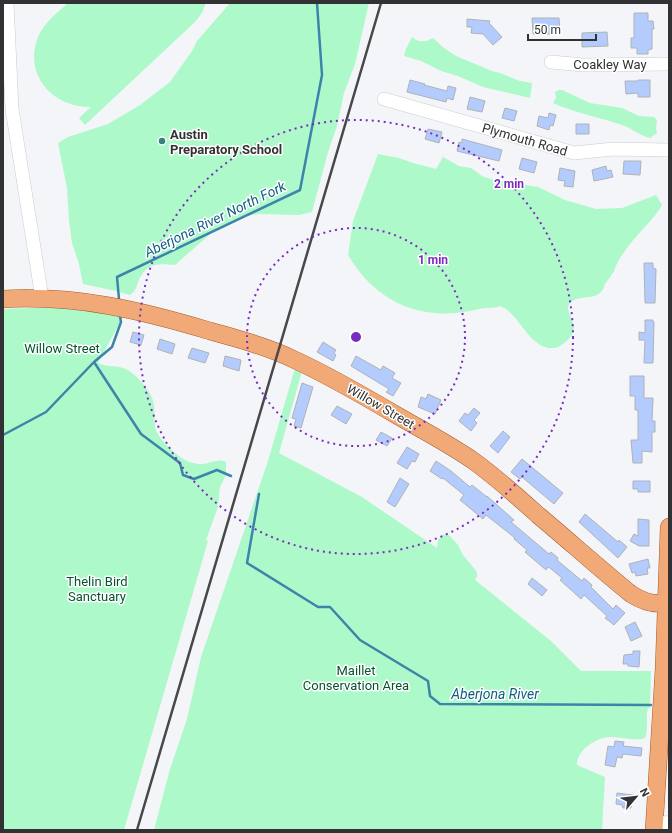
<svg xmlns="http://www.w3.org/2000/svg" width="672" height="833" font-family="Roboto,sans-serif">
	<style>
		.green { fill: #aef9c9 }
		.lines { fill: none; stroke-linecap: round; stroke-linejoin: round }
		.stream { stroke: #3d84ab; stroke-width: 2.5 }
		.building { fill: #b3ccfd; stroke: #b0b2b5 }
		.minor-casing { stroke: #cacccf; stroke-width: 14 }
		.major-casing { stroke: #a85a24; stroke-width: 18 }
		.minor { stroke: #fff; stroke-width: 13 }
		.major { stroke: #f1a977; stroke-width: 17 }
		.rail { stroke: #48484a; stroke-width: 2.5 }
		.ring { fill: none; stroke: #7b2cbf; stroke-width: 2; stroke-dasharray: 2 4 }
		.poi-dot { fill: #388181; stroke: #fff; stroke-width: 1.5 }
		.labels { text-anchor: middle; stroke-width: 3; stroke-linejoin: round; paint-order: stroke }
		.street-label { font-size: 13px; fill: #323234; stroke: #fff }
		.poi-label { font-size: 13px; font-weight: bold; fill: #323234; stroke: #fff; text-anchor: start }
		.park-label { font-size: 13px; fill: #06532f; stroke: #fff }
		.water-label { font-size: 14px; font-style: italic; fill: #105d82; stroke: #fff }
		.centre { fill: #7b2cbf; stroke: #fff; stroke-width: 2 }
		.ring-label { font-size: 12px; text-anchor: middle; font-weight: bold; fill: #7b2cbf; stroke: #fff; stroke-width: 3; stroke-linejoin: round; paint-order: stroke }
	</style>
	<rect width="100%" height="100%" fill="#f3f5f9"/>
	<path class="green" d="M68,3H206L202,13L195,22L85,125L79,118L91,107C53,108 23,75 38,37C44,23 57,13 68,3Z
		M230,3H369L355,64L344,93L337,126L328,152L312,212L299,215L259,214L242,217L217,228L175,265C156,263 146,263 138,282C136,288 135,292 130,295L116,291L83,284L79,264L72,243L69,221L67,188L58,143L68,137L108,124L140,105L170,82L192,51L197,41Z
		M412,37C418,43 426,42 433,38L444,48L456,56L492,71L500,73L520,81L532,83L530,98L483,87L458,76L441,71L421,61L404,56L406,49Z
		M559,90H562L590,103L622,108L639,116L654,117L657,120L656,128L657,133L650,138C640,136 632,128 622,125C599,117 575,113 553,103L556,98L555,92Z
		M378,154L399,158L413,163L436,169L443,157L459,166L471,168L482,176L490,179L538,187L565,200L596,209L622,208L656,195L662,205C655,218 644,227 635,238C630,244 626,249 622,255C618,260 616,266 614,271C611,276 608,280 605,284C604,287 603,290 601,292C594,300 577,295 570,303C561,313 587,326 564,343C561,345 558,348 554,348C529,350 520,313 500,306C493,309 487,307 479,309C424,323 377,304 348,255L353,221Z
		M53,307L97,311L123,317L98,363C111,369 120,363 132,373C141,380 153,394 154,405C155,412 154,420 155,427C157,438 175,454 185,460C190,462 197,465 203,464C211,463 218,458 226,462V475L220,487L218,507L206,540L208,541L124,830H3V309Z
		M295,368L302,371L279,453L362,497L437,548L438,540L442,535L447,534L450,536L458,545L463,555L477,572V576L475,580L551,641L581,671H651L650,708H648C645,718 649,729 645,738C634,742 621,736 610,737C595,738 577,750 577,765L605,777L602,830H154L170,769L187,719L201,657L268,461Z"/>
	<g class="lines">
		<path class="stream" d="M119,299L117,277L300,190L322,75L317,3
			M94,362L141,434L180,463L183,475L194,479L217,470L231,476
			M3,435L46,412L94,362L112,347L121,322L120,316
			M259,494L247,563L318,607H330L360,640L428,681L430,696L440,704L651,705"/>
	</g>
	<path class="building" d="M634,13H648V21H653L654,29H652V49L648,50V54H637V48H631V38H634Z
		M532,18H559L560,34H533Z
		M467,19L490,21L489,23L502,37L493,45L483,34L471,33L472,27H467Z
		M607,32L608,46L582,47V33Z
		M410,80L425,84L424,85L447,91L448,86L456,88L453,100L447,98L446,102L407,92Z
		M638,80H650V97H638V93L626,94L625,81H638Z
		M470,97L485,101L482,112L467,109Z
		M505,108L517,111L514,121L502,118Z
		M549,113L556,115L553,126L550,125L549,130L537,126L539,116L548,118Z
		M576,124H589V134H576Z
		M428,129L442,132L439,143L425,139Z
		M462,139L502,150L499,161L457,151L459,142L462,143Z
		M522,158L537,162L534,173L519,169Z
		M624,161H641L640,175L623,174Z
		M606,166L607,171L611,170L613,177L594,181L592,170Z
		M560,168L575,171L573,187L564,186L565,181L558,180Z
		M644,263H653V268L656,269L655,303H645Z
		M645,320H653V322H654L653,363H644L645,340H639V332L645,333Z
		M133,332L144,335L141,345L130,342Z
		M160,339L175,344L172,354L157,349Z
		M323,342L336,350L334,353L336,355L333,361L317,352Z
		M192,348L209,353L205,363L188,358Z
		M225,356L241,360L239,371L223,366Z
		M356,356L381,370L383,366L395,373L392,378L401,383L393,396L386,392L389,389L351,366Z
		M630,376H644V398H653L652,421H655V432H652V452L642,451V463H633L631,440H638V410H635V396H630Z
		M302,383L313,387L301,428L294,426L296,419L292,418Z
		M428,394L441,400L435,414L418,407L421,397L426,399Z
		M337,406L352,414L346,424L331,415Z
		M474,408L480,413L474,420L477,423L471,431L459,421L465,413L468,415Z
		M503,431L510,437L498,453L490,446Z
		M381,432L392,438L387,446L376,440Z
		M407,447L419,454L415,462L412,461L407,469L397,463Z
		M522,459L563,493L554,504L522,477L520,479L511,472Z
		M436,461L451,471L470,487L472,485L487,497V496L514,520L511,522L549,554L551,552L558,558L557,560L582,581L584,578L592,585L591,587L613,609L616,605L625,613L614,625L605,618L607,616L584,595L581,599L560,580L562,578L550,568L548,567L546,570L525,552L527,550L514,539L515,538L486,515L483,519L460,500L464,495L443,478L442,479L430,471Z
		M400,478L409,484L395,507L387,502Z
		M633,481H650V492H638V489H633Z
		M585,514L618,542L619,540L627,547L618,558L579,522Z
		M638,519L649,520V546H639L630,541L634,534L638,536Z
		M648,559L650,568H647L648,574L636,576L635,572L632,573L629,564Z
		M532,578L547,590L542,596L528,584Z
		M635,622L642,636L631,641L625,627Z
		M633,651H640L639,667L628,666V664H623L624,655L633,654Z
		M615,741L624,742L623,746L642,748L641,756L623,754L622,758L617,757L615,767L605,765L608,746L614,747Z
		M617,793L633,795L631,808H623L622,805L616,804Z"/>
	<g class="lines">
		<defs>
			<path id="minor" d="M7,3L12,109L42,298
				M551,62L583,65L669,64
				M384,99L574,153L613,149L669,150
				M654,822L669,823"/>
			<path id="major" d="M3,299C77,295 140,310 210,331C239,339 268,347 295,360C330,376 364,396 398,416C424,431 451,445 475,462C497,478 518,497 538,515C569,541 599,568 631,594C642,601 656,606 669,602
				M654,830L664,668L669,527"/>
		</defs>
		<use href="#minor" class="minor-casing"/>
		<use href="#major" class="major-casing"/>
		<use href="#minor" class="minor"/>
		<use href="#major" class="major"/>
		<path class="rail" d="M137,830L381,3"/>
	</g>
	<g class="ring">
		<circle cx="356" cy="337" r="109"/>
		<circle cx="356" cy="337" r="217"/>
	</g>
	<circle class="poi-dot" cx="162" cy="141" r="4"/>
	<g class="labels">
		<g class="street-label">
			<text x="610" y="69">Coakley Way</text>
			<text transform="translate(525 139) rotate(16)" y="5">Plymouth Road</text>
			<text transform="translate(381 406) rotate(30)" y="5">Willow Street</text>
		</g>
		<g class="poi-label">
			<text x="170" y="139">Austin<tspan x="170" dy="15">Preparatory School</tspan></text>
		</g>
		<g class="park-label">
			<text x="62" y="353">Willow Street</text>
			<text x="97" y="586">Thelin Bird<tspan x="97" dy="15">Sanctuary</tspan></text>
			<text x="356" y="675">Maillet<tspan x="356" dy="15">Conservation Area</tspan></text>
		</g>
		<g class="water-label">
			<text transform="translate(215 219) rotate(-26)" y="5">Aberjona River North Fork</text>
			<text x="495" y="699">Aberjona River</text>
		</g>
	</g>
	<circle cx="356" cy="337" r="6" class="centre"/>
	<g class="ring-label">
		<text x="509" y="188">2 min</text>
		<text x="433" y="264">1 min</text>
	</g>
	<rect width="672" height="833" fill="none" stroke="#323234" stroke-width="8"/>
	<g transform="translate(636 797) rotate(62)" stroke="#ffffff" stroke-width="3" paint-order="stroke">
	<path d="M0-3L7 15L0 10L-7 15Z" fill="#323234"/>
	<text y="-6" font-size="11" font-weight="bold" text-anchor="middle" fill="#323234">N</text>
	</g>
	<path d="M528 34v6h68v-6" fill="none" stroke="#323234" stroke-width="2"/>
	<text x="534" y="34" font-size="12" fill="#323234" stroke="#ffffff" stroke-width="3" paint-order="stroke">50 m</text>
</svg>
